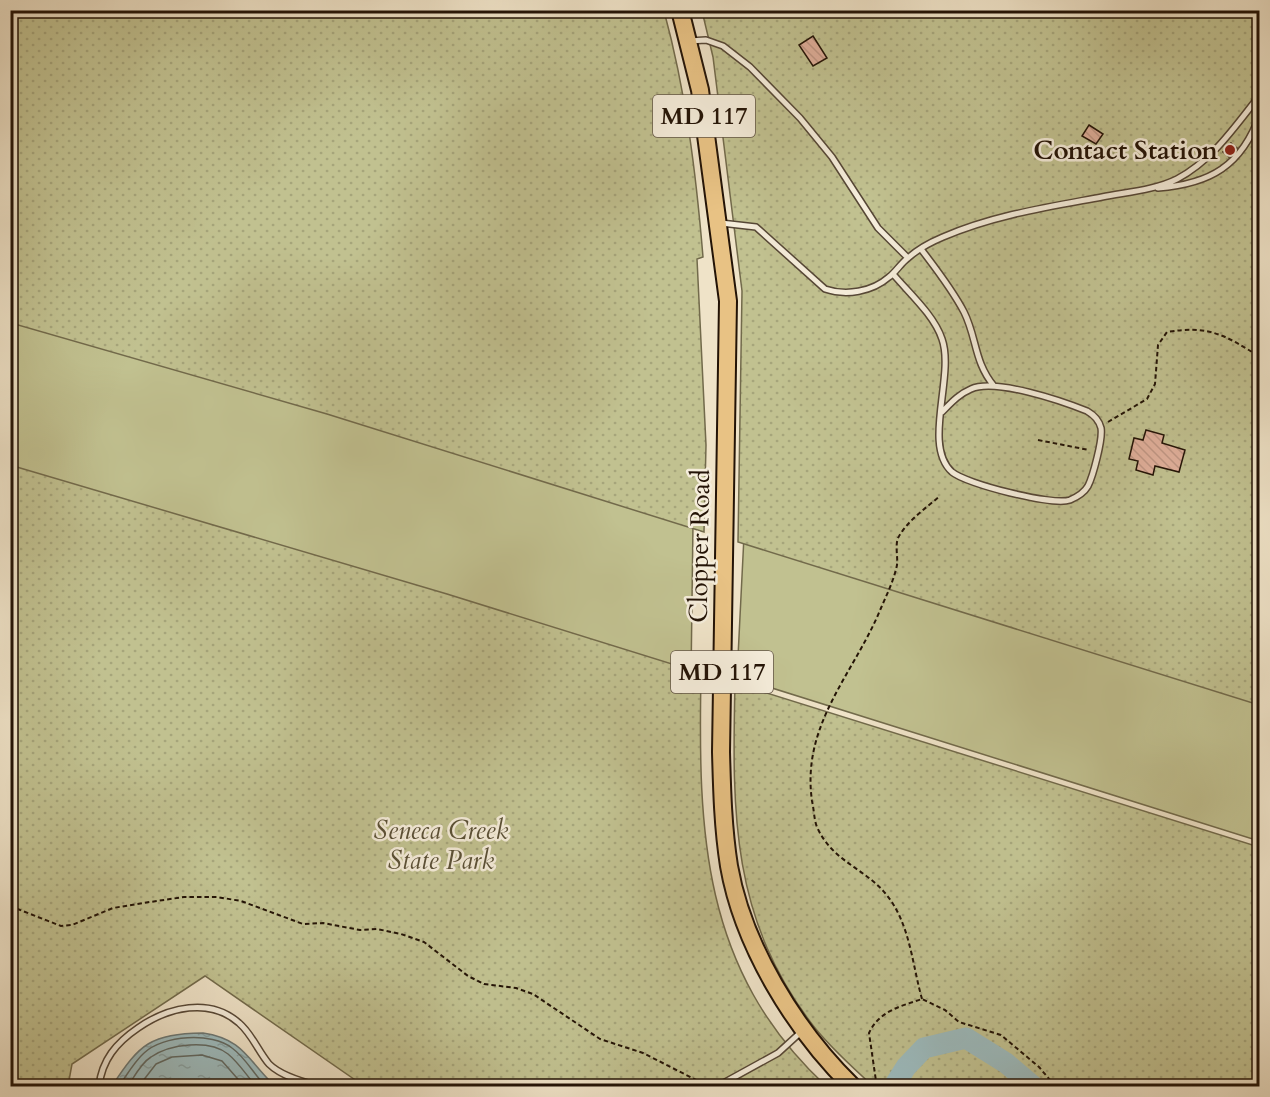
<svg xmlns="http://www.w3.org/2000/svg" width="1270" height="1097" font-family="Cardo,serif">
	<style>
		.grass { fill: #c1c190; stroke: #726a4b; stroke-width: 1.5 }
		.park { fill: url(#park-dots); stroke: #726a4b; stroke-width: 1.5 }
		.water { fill: url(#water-ripples); stroke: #6c7875; stroke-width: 1.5 }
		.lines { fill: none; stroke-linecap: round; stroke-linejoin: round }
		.shore { stroke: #606862; stroke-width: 1.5 }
		.river { stroke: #9dbcbf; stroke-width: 21 }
		.building { fill: url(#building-back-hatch); stroke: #231306; stroke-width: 1.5 }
		.service-casing { stroke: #564736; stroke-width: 8 }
		.primary-casing { stroke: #231306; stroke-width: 20 }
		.path { stroke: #231306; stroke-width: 2; stroke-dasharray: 4.5 3; stroke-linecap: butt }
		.service { stroke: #f5eddb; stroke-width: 5 }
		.primary { stroke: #e8c284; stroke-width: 16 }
		.poi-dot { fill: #8f2418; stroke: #f5eddb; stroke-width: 2 }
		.labels { text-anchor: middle; stroke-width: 5; stroke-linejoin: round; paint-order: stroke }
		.shield { fill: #f5eddb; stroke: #625446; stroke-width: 1.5 }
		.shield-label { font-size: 24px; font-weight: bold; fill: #231306 }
		.poi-label { font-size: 26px; font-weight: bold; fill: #231306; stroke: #f5eddb; text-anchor: end }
		.street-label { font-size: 26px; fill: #231306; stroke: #f5eddb }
		.park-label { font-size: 26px; font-style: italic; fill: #5a5036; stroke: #f5eddb }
	</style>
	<defs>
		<pattern id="park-dots" width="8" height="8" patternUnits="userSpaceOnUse" patternTransform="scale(1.5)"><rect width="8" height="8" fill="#c1c190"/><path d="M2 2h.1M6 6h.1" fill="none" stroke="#a6a57b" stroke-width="1.8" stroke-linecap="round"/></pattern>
		<pattern id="water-ripples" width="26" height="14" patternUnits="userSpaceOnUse" patternTransform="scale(1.5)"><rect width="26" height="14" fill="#9dbcbf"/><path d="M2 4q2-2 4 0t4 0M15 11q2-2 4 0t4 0" fill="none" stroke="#87a1a3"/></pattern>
		<pattern id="building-back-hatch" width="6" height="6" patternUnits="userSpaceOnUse" patternTransform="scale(1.5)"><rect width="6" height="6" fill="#e0af9b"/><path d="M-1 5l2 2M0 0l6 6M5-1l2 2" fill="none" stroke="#c09684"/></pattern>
	</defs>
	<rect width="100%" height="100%" fill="#efe3c8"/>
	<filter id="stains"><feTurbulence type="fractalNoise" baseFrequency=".00333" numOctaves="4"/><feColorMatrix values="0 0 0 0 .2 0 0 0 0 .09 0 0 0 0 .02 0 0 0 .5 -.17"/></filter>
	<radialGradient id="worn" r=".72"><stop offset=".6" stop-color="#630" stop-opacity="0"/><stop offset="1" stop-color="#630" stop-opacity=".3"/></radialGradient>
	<path class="grass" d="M10,321L283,396L693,523L691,678L11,477Z
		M744,536L1259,694V841L737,677Z"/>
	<path class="park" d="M10,11H664C686,92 696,173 703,257L697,259L706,445L704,532L327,414L11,323Z
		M702,11H1259V705L738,542L742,291L713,57Z
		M10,465L447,594L701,673C698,831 701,970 826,1086H364L205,976L72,1064L68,1086H11Z
		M735,683L1259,847V1086H873C853,1068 832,1049 815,1028C731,920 732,814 735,683Z"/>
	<path class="water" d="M203,1033C244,1039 248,1061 275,1086H112C140,1043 151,1034 203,1033Z"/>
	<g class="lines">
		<path class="shore" d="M119,1086C127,1075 134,1062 144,1053C163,1035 212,1032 232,1048C246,1058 254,1075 266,1086
			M128,1086C134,1077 141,1063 151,1057C170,1044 209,1039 228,1054C239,1063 247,1076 256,1086
			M139,1086L156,1064L172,1057L202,1055L222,1061L244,1086"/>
		<path class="river" d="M894,1086L906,1067L924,1048L966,1038L1006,1063L1033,1086"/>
	</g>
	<path class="building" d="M813,36L827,58L813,66L799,45Z
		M1089,125L1103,134L1096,144L1082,136Z
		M1231,143L1237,148L1229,157L1223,152Z
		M1146,430L1164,435L1162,443L1185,450L1179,472L1155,466L1153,475L1136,470L1138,461L1129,459L1134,438L1143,440Z"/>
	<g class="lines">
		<defs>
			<path id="service" d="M689,41L706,40L723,46L750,67L800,118L832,157L878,228L908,258
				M1158,188C1210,184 1242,166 1260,114
				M721,223L756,227L825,289C846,296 872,292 889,277C896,272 901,263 908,258C918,249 931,242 943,237C994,215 1048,207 1102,197C1127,192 1155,190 1177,179C1213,160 1235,126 1260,95
				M921,249C936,269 952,289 964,312C977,338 974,362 994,386
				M893,274C909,293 934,315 942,339C955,376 922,445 952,472C966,484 1053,506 1070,500C1077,497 1084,493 1088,486C1093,476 1103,439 1101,428C1099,420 1094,415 1087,411C1062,401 995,378 971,389C959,394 951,403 942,412
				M99,1086C102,1060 116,1043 138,1028C168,1007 210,997 239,1023C252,1034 258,1051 269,1064C281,1076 303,1082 319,1086
				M718,1086L778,1053L801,1032"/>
			<path id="primary" d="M680,10L700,90L728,301L721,752C722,790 723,828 729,866C743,946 795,1030 852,1086"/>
		</defs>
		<use href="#service" class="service-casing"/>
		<use href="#primary" class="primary-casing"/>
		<path class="path" d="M1108,422L1147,399L1155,384L1158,345L1167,332C1209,325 1225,335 1260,357
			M1038,440L1089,450
			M10,906L61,926L72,925L113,908L143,903L184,897H217L241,901L303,924L323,923L360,930L377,929L401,934L424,942L468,976L484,984L516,988L533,994L600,1039L643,1053L708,1086
			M922,999C912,964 910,922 885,893C864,868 832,861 817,827C814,820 814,809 812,801C801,724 854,674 881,608C887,594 894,580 897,565C898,557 895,546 898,538C907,521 926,508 940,496
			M874,1086L876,1081L869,1033C879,1011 901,1006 922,999L945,1010L959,1022L1001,1035L1039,1067L1055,1086"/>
		<use href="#service" class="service"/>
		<use href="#primary" class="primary"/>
	</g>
	<circle class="poi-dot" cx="1230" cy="150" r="6"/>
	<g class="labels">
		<g class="shield">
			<rect x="653" y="95" width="102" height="42" rx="4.5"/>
			<rect x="671" y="651" width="102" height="42" rx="4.5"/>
		</g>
		<g class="shield-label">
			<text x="704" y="124">MD 117</text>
			<text x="722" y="680">MD 117</text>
		</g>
		<g class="poi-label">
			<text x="1218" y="159">Contact Station</text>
		</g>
		<g class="street-label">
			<text transform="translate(699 546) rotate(-89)" y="9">Clopper Road</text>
		</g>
		<g class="park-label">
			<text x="441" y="839">Seneca Creek<tspan x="441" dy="30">State Park</tspan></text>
		</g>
	</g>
	<rect width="1270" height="1097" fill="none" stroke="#efe3c8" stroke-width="36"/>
	<rect x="12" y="12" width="1246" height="1073" fill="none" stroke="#231306" stroke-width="3"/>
	<rect x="18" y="18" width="1234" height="1061" fill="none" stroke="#231306" stroke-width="1.5"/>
	<rect width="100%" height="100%" filter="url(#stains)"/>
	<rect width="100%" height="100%" fill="url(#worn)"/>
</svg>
